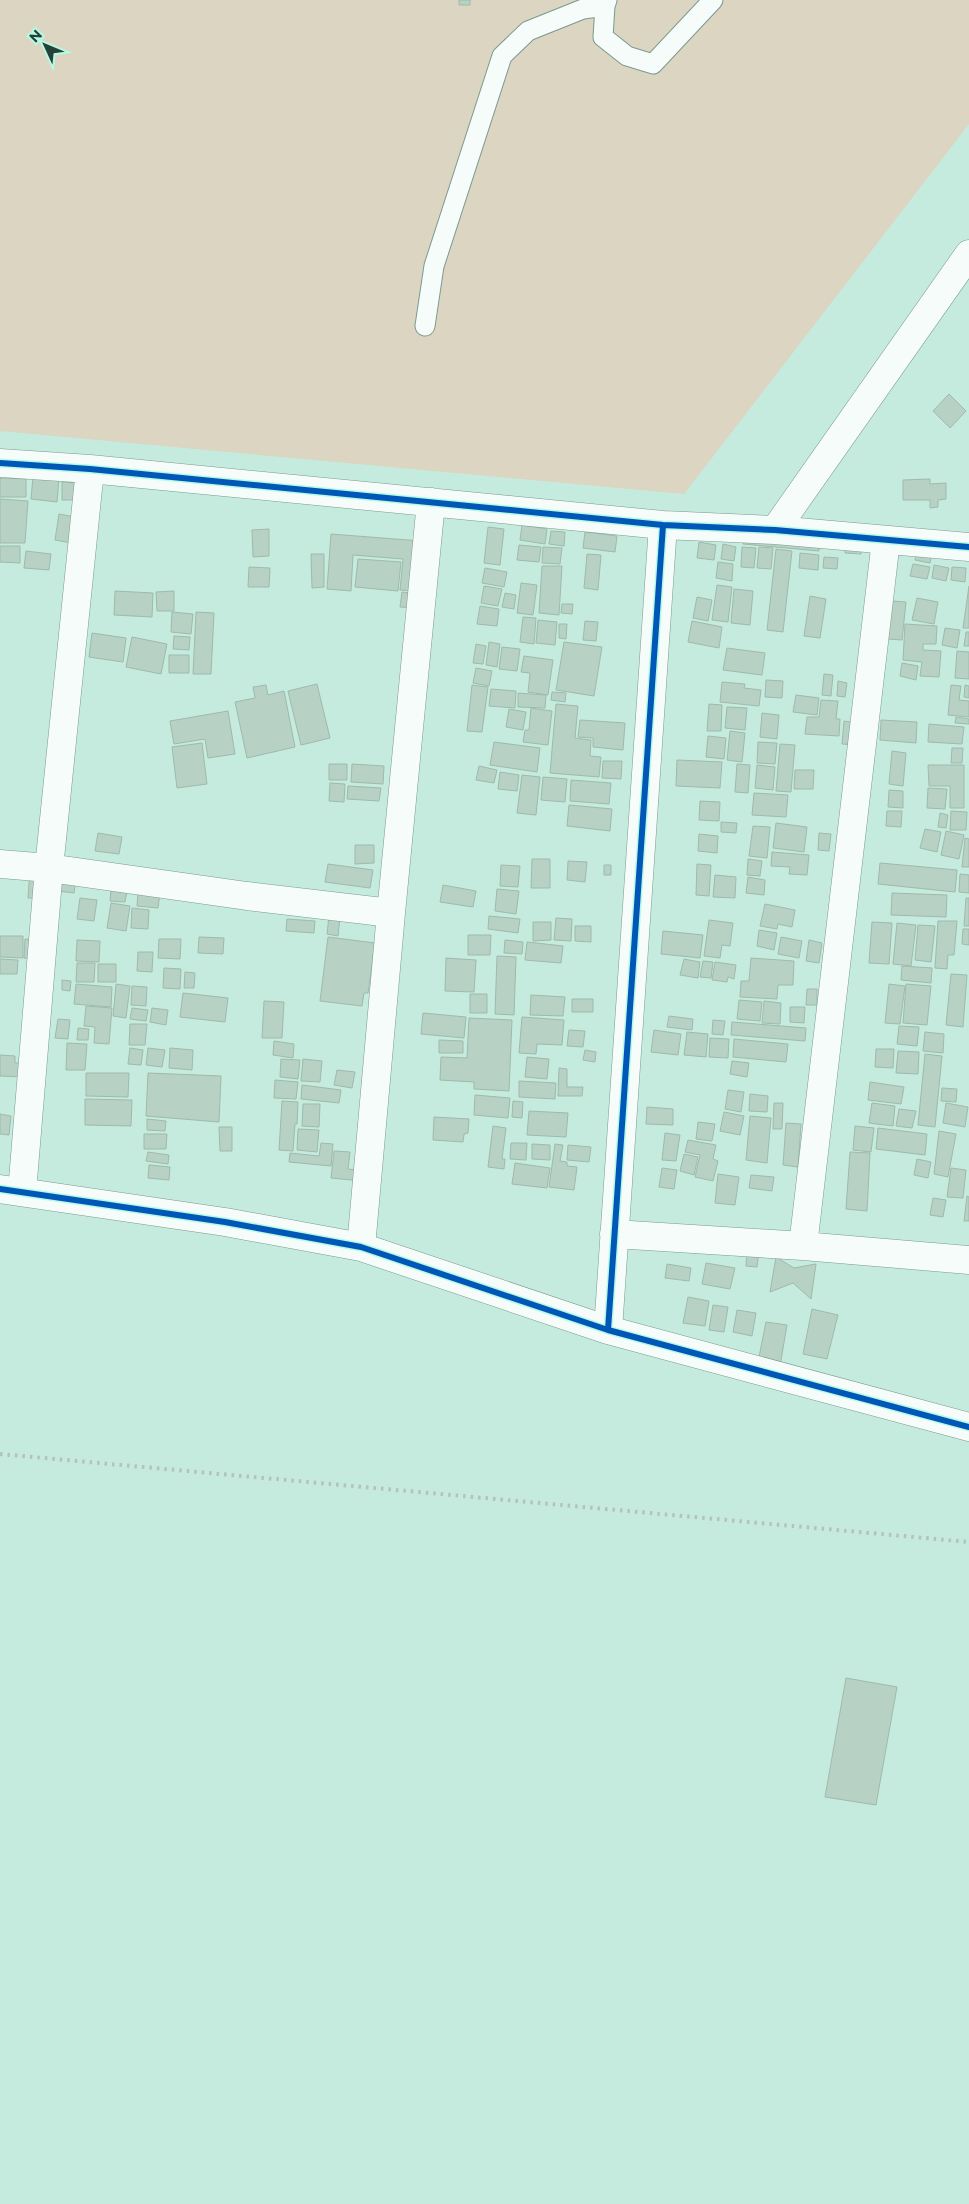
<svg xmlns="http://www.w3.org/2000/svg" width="969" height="2204" font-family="Montserrat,sans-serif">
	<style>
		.green { fill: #dbd5c1 }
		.building { fill: #b7d2c5; stroke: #9ebaac }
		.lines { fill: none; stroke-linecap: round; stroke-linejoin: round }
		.service-casing { stroke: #7a9a90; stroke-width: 21 }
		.minor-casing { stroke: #7a9a90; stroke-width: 29 }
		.service { stroke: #f6fcfa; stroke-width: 19 }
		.minor { stroke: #f6fcfa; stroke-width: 28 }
		.rail { stroke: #b6c0bc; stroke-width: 4; stroke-dasharray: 2.5 5; stroke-linecap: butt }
		.cycleway-casing { stroke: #b5fae4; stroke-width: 9 }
		.cycleway { stroke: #0057b8; stroke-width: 6 }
	</style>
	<rect width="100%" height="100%" fill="#c4ebde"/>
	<path class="green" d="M0,0H969V124L684,494L0,431Z"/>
	<path class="building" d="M459,0H470V5H459Z
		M949,394L966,411L950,428L933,411Z
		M33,477L59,479L57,502L31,499Z
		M0,478L26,479V497H0Z
		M930,479V484L946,483V499L938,500V507L930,508V500H903V480Z
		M62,482L78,483L77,500H62Z
		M0,499L28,501L25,543H0Z
		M59,514L75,517L71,543L55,540Z
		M522,525L547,529L545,544L520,540Z
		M488,527L504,529L500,565L484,563Z
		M269,529V556L253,557L252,530Z
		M744,530L820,536L819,551L743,544Z
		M551,531L565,532L564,546L549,544Z
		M585,532L617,536L615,552L583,548Z
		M331,534L421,541L417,591L400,590L403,559L353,555L351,591L327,589Z
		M699,542L716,545L714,560L697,558Z
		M846,542H861V554L845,553Z
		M723,544L736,547L734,561L721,559Z
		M519,545L541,547L539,562L517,560Z
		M0,546H20V563L0,562Z
		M543,547L562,548L560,564L542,563Z
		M742,547L756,548L754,568L741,567Z
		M759,547L773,548L771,569L757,568Z
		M776,549L792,551L783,632L767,630Z
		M917,550L932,553L930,563L915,560Z
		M26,551L51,554L49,570L24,568Z
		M800,553L819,555L818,570L799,568Z
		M311,554H324V587L312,588Z
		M587,554L601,555L598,590L584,588Z
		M824,557L838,558L837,569L823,568Z
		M358,559L401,562L398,591L355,587Z
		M718,562L733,564L732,581L716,578Z
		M913,564L930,567L927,579L910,576Z
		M934,565L949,568L946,581L932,578Z
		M542,566H562L559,615L539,613Z
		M249,567L270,568L269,587H248Z
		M952,567L966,568L965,582L951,580Z
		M485,568L507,572L504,587L482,583Z
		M521,583L537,585L533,615L517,613Z
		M717,585L732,587L728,622L712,620Z
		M484,586L502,589L498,606L481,603Z
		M969,586V628H963Z
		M734,589L753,591L750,625L731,623Z
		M115,591L153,593L152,617L114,615Z
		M174,591V611H157L156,592Z
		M402,592L418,594L416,608L400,607Z
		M505,593L516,595L514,609L502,607Z
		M810,596L826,599L820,638L804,636Z
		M697,597L712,600L708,621L693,618Z
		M917,598L938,602L934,624L912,620Z
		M892,601L906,602L902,640L888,639Z
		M562,604H573L572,614L561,613Z
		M480,606L499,609L497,626L477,624Z
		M172,612L193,614L191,634L171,632Z
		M196,612L214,613L211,674H193Z
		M523,617L536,618L534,644L520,642Z
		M538,620L557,622L555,645L536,643Z
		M585,621L598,622L596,641L583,640Z
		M692,621L722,627L719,648L688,642Z
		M559,624H567L566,639L559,638Z
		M905,624L937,626L936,644H923V650L941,651L939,677L920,676L922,662L903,660Z
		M945,628L960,630L957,648L942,645Z
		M966,632H969V646H964Z
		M92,633L126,638L123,662L89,657Z
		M174,636L190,637L189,650L173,649Z
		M132,637L167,644L161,674L126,667Z
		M489,642L500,644L497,667L486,665Z
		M564,642L602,647L594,696L556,690Z
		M476,644L486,646L483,664L473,663Z
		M502,647L520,649L517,671L499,669Z
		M727,648L765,653L762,675L723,670Z
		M957,651L969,652V679L955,678Z
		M169,655H189V673H169Z
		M524,656L553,660L548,695L528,692L530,673L521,672Z
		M902,663L918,666L916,680L900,676Z
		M476,668L492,671L489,686L473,683Z
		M824,674L833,675L831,696L822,695Z
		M766,680L783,681L782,698L765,697Z
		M838,681L847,683L845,697L837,696Z
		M722,682L745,684L744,688L761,690L759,706L720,702Z
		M317,684L330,738L301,745L288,691Z
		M266,685L268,695L284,691L295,747L247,758L235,702L255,698L253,687Z
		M472,685L488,687L482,732L467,731Z
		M951,685L961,686L959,700L969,701V717L948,715Z
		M965,685L969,686V698L964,697Z
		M491,689L516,691L515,708L489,706Z
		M552,692L566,693L565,702L551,700Z
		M518,693L546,695L545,708L518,707Z
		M796,695L819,698L817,715L793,712Z
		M821,700L838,701L836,719H840L839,736L805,734L807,717H819Z
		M556,704L578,706L575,738L591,740L590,756L601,757L599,777L550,773Z
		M709,704L722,705L721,731H707Z
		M727,707L747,708L745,730L725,728Z
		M531,708L552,711L548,745L523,742L525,730H529Z
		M509,709L526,712L523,730L506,727Z
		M228,711L235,754L208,758L205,739L174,744L170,721Z
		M762,713L779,715L777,739L760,737Z
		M956,717L969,719V724L955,723Z
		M580,720L625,723L623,750L593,747V738L578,737Z
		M881,720L917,722L916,743L880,740Z
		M844,721L858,723L856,745L842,744Z
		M929,724L964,727L962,744L928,742Z
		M730,731L745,733L742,762L727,760Z
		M708,736L726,738L724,759L706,757Z
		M494,742L540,748L537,772L490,765Z
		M758,742L777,743L775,764L757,763Z
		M202,743L207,784L177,788L172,747Z
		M780,744L795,745L791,792L776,791Z
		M952,748H963L962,763H951Z
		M892,751L906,753L903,786L889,784Z
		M677,760L722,762L720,788L676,786Z
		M603,761H622L621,779L602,778Z
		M329,764H347V780H329Z
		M352,764L384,766L383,784L351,782Z
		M737,764L750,765L748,793L735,792Z
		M757,765L775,767L773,790L755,788Z
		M928,765H964V808H950V786H929Z
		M479,766L497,770L494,783L476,780Z
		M795,770H814L813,789H794Z
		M500,772L519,775L517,791L498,789Z
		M522,775L540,777L536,815L517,813Z
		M543,777L567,779L565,802L541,800Z
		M571,780L611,783L609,804L570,801Z
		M330,783L345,784L344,802L329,801Z
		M348,786L381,788L379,801L347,799Z
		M928,788L947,789L945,809L927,808Z
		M889,790L903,791V808L888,807Z
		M754,793L788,795L786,817L752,815Z
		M700,801L720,802L719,821L699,820Z
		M569,805L612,809L610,831L567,826Z
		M887,811H902L901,827L886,826Z
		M951,811L967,812L966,830H950Z
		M940,813L948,815L946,828L938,827Z
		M721,822L737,823L736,833L721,832Z
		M776,823L807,827L804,852L773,848Z
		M753,826L770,827L767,858L749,856Z
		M925,829L941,832L937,852L920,848Z
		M946,831L964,835L959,859L941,855Z
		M98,833L122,837L119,854L95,851Z
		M819,833L831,834L829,851L818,850Z
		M699,834L718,836L717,853L698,851Z
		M965,838L969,839V867H962Z
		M355,845H374V863L355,864Z
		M772,852L809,855L807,875L789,874L790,867L771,866Z
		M532,859H550V888H531Z
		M748,859L762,861L760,876L747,875Z
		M568,861L587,862L585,882L567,880Z
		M880,863L957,870L955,892L878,884Z
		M328,864L373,870L370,888L325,882Z
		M697,864L711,865L709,896L696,895Z
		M501,865L520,866L518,887L500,886Z
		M604,865H611V875H604Z
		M30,869L43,898H28Z
		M960,874L969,875V893L959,892Z
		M52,875L76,878L74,893L50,890Z
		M715,875L736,877L735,898L713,897Z
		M748,877L765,880L764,895L746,893Z
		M443,885L476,891L473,907L440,902Z
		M497,889L519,891L516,914L495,911Z
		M111,890L127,891L125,902L110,901Z
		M138,891L160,894L158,908L137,906Z
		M892,893L947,895L946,917L891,915Z
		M80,898L97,900L94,921L77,919Z
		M966,898H969V926H964Z
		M111,903L130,906L126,931L107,928Z
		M765,904L795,910L792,927L778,924L777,929L760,926Z
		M132,908L149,910L148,929L131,928Z
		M329,916L340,917L338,936L327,934Z
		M489,916L520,919L518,933L488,929Z
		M556,918L572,919L571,941L554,940Z
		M287,919L315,921L314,933L286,931Z
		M709,920L733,923L730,946L722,945L720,958L704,956Z
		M938,921H957L954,955H948L947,969L935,968Z
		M533,922H551V940L533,941Z
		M872,922L892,923L889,964L869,963Z
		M897,923L916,925L911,966L893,964Z
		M918,925L935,926L931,962L915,960Z
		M575,926H591V942L575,941Z
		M963,929H969V945L962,944Z
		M759,930L777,933L774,950L757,946Z
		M663,931L703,935L700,958L661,954Z
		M468,935H491L490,955H468Z
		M0,936H23V958L0,957Z
		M199,937L224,938L223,954L198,953Z
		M328,937L375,943L368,993H364L362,1006L320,1001Z
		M781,937L802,941L799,958L778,954Z
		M25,939L39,940L38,959L24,958Z
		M159,939H181L180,959L158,958Z
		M77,940L100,941L99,962L76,961Z
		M505,940L523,942L522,954L504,953Z
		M809,940L822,943L819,963L806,961Z
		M527,942L563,946L561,963L525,960Z
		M138,952H153L152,972L137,971Z
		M497,956L516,957L514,1015L495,1014Z
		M446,958L476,960L474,992L445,991Z
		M751,958L794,961L793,985H778L777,999L740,997L741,981H749Z
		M0,959L18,960L17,974H0Z
		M684,959L700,962L698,978L680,975Z
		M703,961L713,962L711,978L700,977Z
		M715,962L736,965L734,979L728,977L727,982L712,980Z
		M77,963H95L94,982H76Z
		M98,964H116V982H98Z
		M902,966L932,968L931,983L901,980Z
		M164,968L181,969L180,989L163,988Z
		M185,972L195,973L194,988H184Z
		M951,974L967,975L963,1027L946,1025Z
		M62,980L71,981L70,991L62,990Z
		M76,984L112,987L111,1007L74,1004Z
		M116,984L130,986L126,1018L113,1016Z
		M889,984L905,986L900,1024L885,1023Z
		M906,984L931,986L927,1025L903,1023Z
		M132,986L147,987L146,1006L131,1005Z
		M807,989H817V1005H806Z
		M183,993L228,998L225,1022L180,1017Z
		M470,994H487V1013H470Z
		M531,995L565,997L563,1016L530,1015Z
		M572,999H593V1012H572Z
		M739,1000L762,1002L760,1021L737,1019Z
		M264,1001L284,1002L282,1038H262Z
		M764,1001L781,1003L780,1024L762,1023Z
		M86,1006L112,1008L109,1044L94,1043L95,1027L84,1026Z
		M790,1007H805L804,1023L790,1022Z
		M132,1008L148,1010L146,1021L130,1019Z
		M152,1008L168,1010L166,1025L150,1022Z
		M423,1013L466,1017L464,1038L421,1034Z
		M669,1016L693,1019L692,1030L667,1027Z
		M522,1017L564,1020L562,1045L537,1044L536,1054L519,1053Z
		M469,1018L512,1020L509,1091L474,1089V1082L440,1080L441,1057L467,1058Z
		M58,1019L70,1020L68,1039L55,1038Z
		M713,1020L725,1021L723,1035L712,1034Z
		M732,1022L806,1028L805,1041L731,1035Z
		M130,1024H147L145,1045H129Z
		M899,1026L919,1027L917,1046L897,1044Z
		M78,1028L89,1029L88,1040H77Z
		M569,1030L585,1031L583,1047L567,1046Z
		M654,1030L681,1034L678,1055L651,1052Z
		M687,1032L708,1034L706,1057L684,1055Z
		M925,1032L944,1034L943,1053L923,1051Z
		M710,1038L729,1039L728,1058L709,1057Z
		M734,1039L788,1044L786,1062L733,1057Z
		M439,1040L463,1041V1053H439Z
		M274,1041L294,1044L293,1058L273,1055Z
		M67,1043L87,1044L85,1070H66Z
		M130,1048L143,1050L141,1065L128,1064Z
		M148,1048L165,1050L162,1067L146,1065Z
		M170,1048L193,1050L192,1070L169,1068Z
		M876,1049H894L893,1068L875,1067Z
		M585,1050L596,1052L595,1062L583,1060Z
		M898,1051L919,1052L918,1074L896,1073Z
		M925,1054L942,1056L935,1127L918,1125Z
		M0,1055L15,1056V1063H25L24,1077L0,1076Z
		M527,1057L549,1059L547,1079L525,1077Z
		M281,1059L300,1060L298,1079L280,1077Z
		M303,1059L322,1061L320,1082L301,1081Z
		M732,1061L749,1063L747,1077L730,1074Z
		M559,1068L567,1069V1087H583L582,1096H558Z
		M337,1070L355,1072L352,1088L334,1085Z
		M86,1073H129L128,1097L86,1096Z
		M148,1073L221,1076L219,1122L146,1116Z
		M275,1080L298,1082L296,1099L274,1098Z
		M519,1081L556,1083L555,1099L519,1097Z
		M870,1082L904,1087L901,1104L868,1100Z
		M302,1085L341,1090L339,1103L301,1099Z
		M942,1088L957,1089L956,1102L941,1101Z
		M728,1090L744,1092L741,1112L725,1109Z
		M750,1094L768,1096L767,1112L749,1111Z
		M475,1095L510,1098L508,1118L474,1115Z
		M85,1099L132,1100L131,1126L85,1125Z
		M282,1101L298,1102L297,1124H295L293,1151L279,1150Z
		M513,1101L523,1102L522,1118L512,1117Z
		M774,1103H783L782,1129H773Z
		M872,1103L895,1106L893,1126L869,1123Z
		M946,1103L968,1107L965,1127L943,1123Z
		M303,1104H320L319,1127L302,1126Z
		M647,1107L673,1109V1125L646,1124Z
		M899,1109L916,1111L912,1128L896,1126Z
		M529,1111L568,1113L566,1137L527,1135Z
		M724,1112L744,1116L740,1135L720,1131Z
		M0,1114L11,1116L9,1135L0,1134Z
		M750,1116L771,1118L767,1163L746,1160Z
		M434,1117L469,1119L468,1133L464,1134L463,1142L433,1140Z
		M147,1119L166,1121L165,1131L147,1130Z
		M698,1122L715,1124L712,1141L696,1139Z
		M786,1123L801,1124L798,1167L783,1165Z
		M493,1126L506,1128L502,1159H505L504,1169L488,1167Z
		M855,1126L874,1128L871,1152L853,1150Z
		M219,1127H232V1151H220Z
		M878,1128L927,1134L925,1155L876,1149Z
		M298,1129L319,1130L317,1152L297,1150Z
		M939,1131L956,1134L948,1177L934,1174Z
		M665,1133L680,1135L676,1161L662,1160Z
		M144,1134H167L166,1149H144Z
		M688,1140L716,1145L713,1159L718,1161L713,1181L695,1177L700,1155L685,1152Z
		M321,1143L333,1144L331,1166L289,1162L290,1153L319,1156Z
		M511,1143H527L526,1160L510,1159Z
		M532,1144L550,1145V1160L532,1159Z
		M555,1144L563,1145L560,1161L567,1162V1166L577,1167L574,1190L549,1187Z
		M568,1145L591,1147L589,1162L567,1160Z
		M334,1151L350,1152L348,1169L363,1171L362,1181L331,1178Z
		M148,1152L169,1155L168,1164L146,1161Z
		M850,1152L870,1153L867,1211L846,1209Z
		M684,1154L698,1157L694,1175L680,1171Z
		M917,1159L931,1162L928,1178L914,1175Z
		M515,1163L550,1168L547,1188L512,1184Z
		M149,1165L170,1167L169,1180L148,1178Z
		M662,1168L677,1170L674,1189L659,1187Z
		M951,1168L966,1170L963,1198L947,1197Z
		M718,1174L739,1177L735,1205L715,1203Z
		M751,1175L774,1177L772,1191L749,1188Z
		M967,1196L969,1197V1221H964Z
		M933,1198L946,1200L943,1217L930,1215Z
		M747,1250L759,1252L757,1267L746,1266Z
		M776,1257L794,1268L816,1264L811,1299L793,1283L770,1292Z
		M706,1263L735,1268L730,1289L702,1284Z
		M667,1264L691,1268L689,1281L665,1278Z
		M688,1297L709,1301L705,1326L683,1323Z
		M713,1305L728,1307L724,1332L709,1330Z
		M812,1309L838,1315L827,1359L803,1354Z
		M737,1310L756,1313L752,1336L733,1332Z
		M766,1322L787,1325L780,1366L758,1362Z
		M846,1678L897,1687L876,1805L825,1797Z"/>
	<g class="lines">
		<defs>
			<path id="service" d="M605,6L603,37L627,56L653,64L713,0
				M425,326L434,266L502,56L528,31L583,9L605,6L607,0"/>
			<path id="minor" d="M0,463L90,469L663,525L775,530L969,547
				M775,530L969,254
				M0,864L49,868L247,896L391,913
				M0,1189L225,1222L361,1247L608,1330L969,1427
				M22,1192L49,868L90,469
				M614,1234L803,1246L969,1260
				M803,1246L886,540
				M361,1247L391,913L431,502
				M608,1330L663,525"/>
		</defs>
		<use href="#service" class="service-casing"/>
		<use href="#minor" class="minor-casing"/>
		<use href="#service" class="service"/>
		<use href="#minor" class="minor"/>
		<path class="rail" d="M0,1454L969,1542"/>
		<defs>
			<path id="cycleway" d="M0,463L90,469L663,525L775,530L969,547
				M0,1189L225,1222L361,1247L608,1330L969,1427
				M608,1330L663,525"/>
		</defs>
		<use href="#cycleway" class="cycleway-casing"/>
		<use href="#cycleway" class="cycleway"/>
	</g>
	<g transform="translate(45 45) rotate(314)" stroke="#b5fae4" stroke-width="4" paint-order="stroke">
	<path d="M0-4L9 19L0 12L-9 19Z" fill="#254139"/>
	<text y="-8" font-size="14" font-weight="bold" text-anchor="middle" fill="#254139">N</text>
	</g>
</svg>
